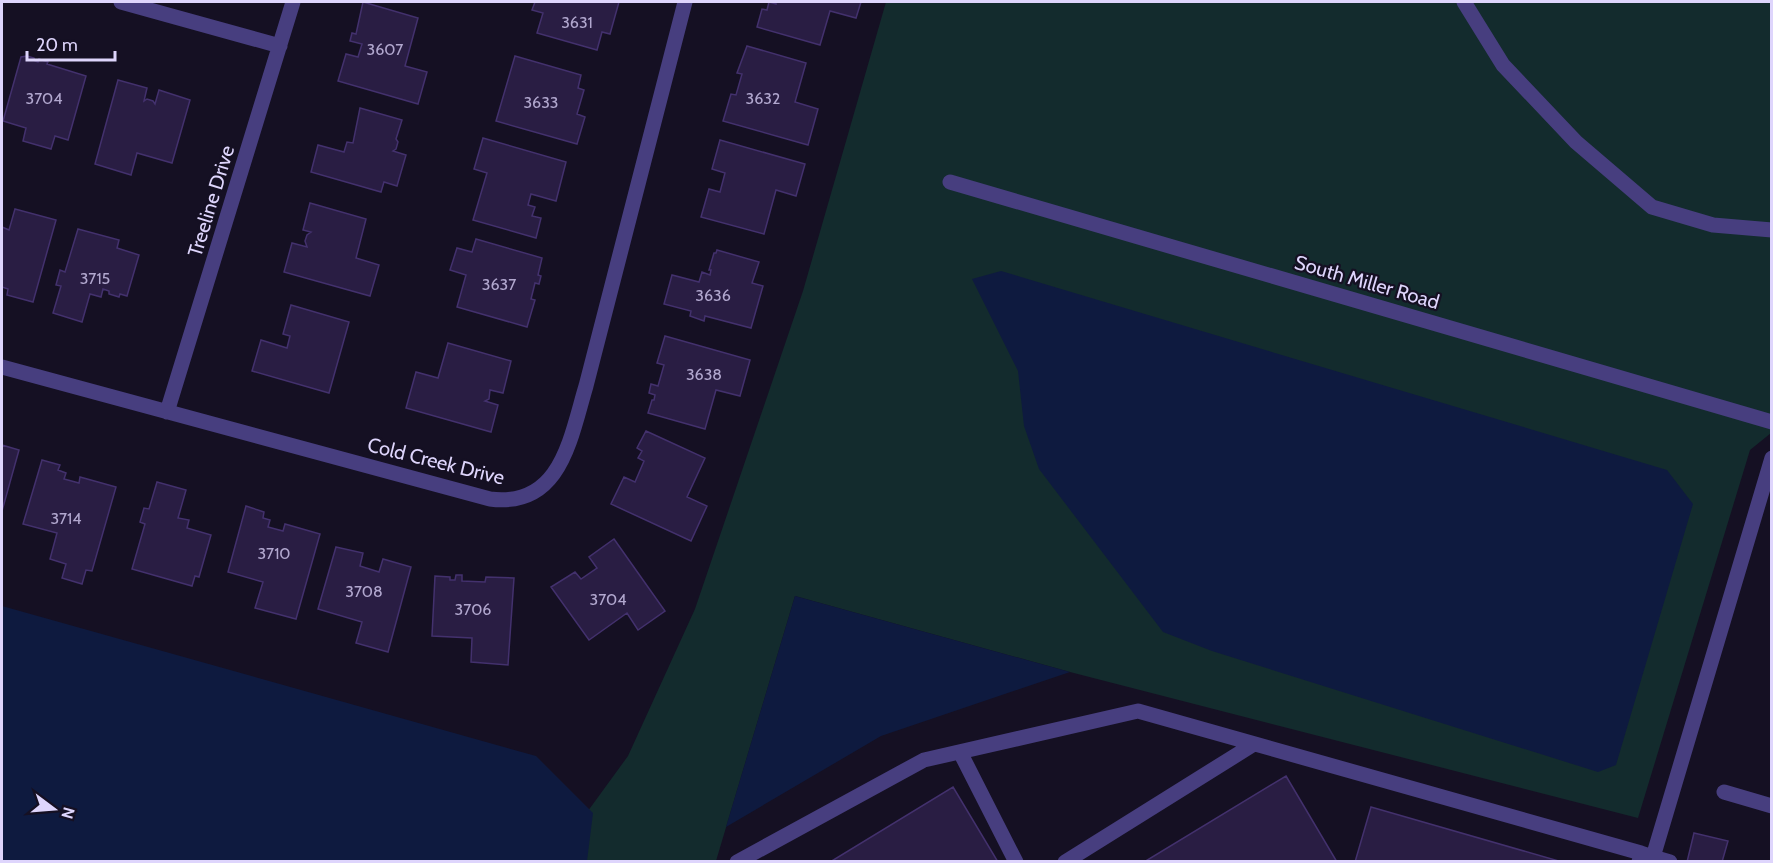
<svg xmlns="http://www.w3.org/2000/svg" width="1773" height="863" font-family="Cabin,sans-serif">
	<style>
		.green { fill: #132b2d }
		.water { fill: #0e1a3f }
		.building { fill: #291d43; stroke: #43316d; stroke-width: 1.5 }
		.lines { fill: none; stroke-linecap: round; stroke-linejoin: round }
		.lane { stroke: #473e7f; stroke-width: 15 }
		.street { stroke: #473e7f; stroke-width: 15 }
		.labels { text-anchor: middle; stroke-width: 4.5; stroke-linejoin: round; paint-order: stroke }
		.number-label { font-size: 16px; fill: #b1a7ce }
		.street-label { font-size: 20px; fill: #ded5fc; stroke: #151023 }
	</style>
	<rect width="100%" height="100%" fill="#151023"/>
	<path class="green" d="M886,2H1771V433L1750,450L1638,818L1070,672L795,596L716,861L571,862L585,815L628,756L695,609L803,291Z"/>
	<path class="water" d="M1001,271L1667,470L1693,504L1616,765L1598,772L1212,651L1163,632L1039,469L1024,426L1018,371L972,279Z
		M795,596L1070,672L881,736L726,827Z
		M2,606L536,756L593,813L587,861H2Z"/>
	<path class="building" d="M363,2L418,18L405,66L427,72L418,104L338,81L346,54L358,57L362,44L350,41L352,33L356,34Z
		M535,2H619L610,34L602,32L597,50L537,33L543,13L532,10Z
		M769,2L776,4V2H861L856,18L830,11L820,45L757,27L762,9L767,10Z
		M747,46L806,63L795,102L818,109L808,145L723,121L731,94L736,95L742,74L737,73Z
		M27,56L34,58L35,61L38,62L39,59L48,62L47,64L86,76L68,140L55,136L51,149L23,141L26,128L3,121L21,57Z
		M515,56L581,75L578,88L584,90L577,114L585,117L577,144L496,121Z
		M118,80L147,88L144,101L147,99L153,101L155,104L159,90L190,100L172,163L137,153L131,175L95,164Z
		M360,108L402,120L396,139L398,142L396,149L393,151L406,155L397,186L384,182L381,192L311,172L318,145L344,152L347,142L353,143Z
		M483,138L566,162L556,201L531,194L528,205L535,207L532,216L541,218L536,238L473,220L487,173L474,169Z
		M720,140L805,164L796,196L776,190L764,234L701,217L709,189L720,192L725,173L712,169Z
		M310,203L366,219L356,258L379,265L370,296L284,272L292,243L307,247L305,241L307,235L311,232L303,230Z
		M15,209L56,220L33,302L7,295L8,289L2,287V227L9,230Z
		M78,229L119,240L117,248L139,255L127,296L120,294L119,297L109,294V291L103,289L101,297L90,294L82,322L53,313L61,286L56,285L60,270L65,272Z
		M476,239L542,258L538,275L541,276L539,284L535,283L531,299L535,300L527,327L457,307L466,275L450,270L457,248L472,252Z
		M717,250L759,262L752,283L763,286L751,328L705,316L704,321L690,316L691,311L664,304L672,275L699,282L702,272L710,275L711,270H709L714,253H716Z
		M291,305L349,322L329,393L252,371L261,340L287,348L290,336L283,334Z
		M665,336L750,360L740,396L716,390L705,429L648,413L652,400H654L655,395L649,393L651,384L658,386L664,365L657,363Z
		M448,343L511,361L503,393L490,390L489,399L485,401L498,405L491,432L406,408L416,372L438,378Z
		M646,431L705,458L687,497L707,506L691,541L611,504L624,477L635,482L644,461L638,458L642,451L637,448Z
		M2,445L19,450L2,511Z
		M42,460L60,465L58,470L66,473L64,479L79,483L80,477L116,487L92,571L86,570L82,584L62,578L66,564L50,559L57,533L23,524Z
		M157,482L186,490L178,518L189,520L187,528L211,535L199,577L195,576L192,586L132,569L145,524L140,522L144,508L149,509Z
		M246,506L264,512L263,518L270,520L268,527L283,531L285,524L320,534L296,619L255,608L263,582L228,572Z
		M614,539L665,611L638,630L627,613L589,640L551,587L575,572L581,579L597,568L589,557Z
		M336,547L363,553L360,566L379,572L383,559L411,567L388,652L356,643L362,622L318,609Z
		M456,575H462V581L485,582L486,577L514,578L508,665L471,662L472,638L432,636L435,576L450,577V580H455Z
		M1286,776L1337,862H1144Z
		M953,787L998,862H830Z
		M1371,807L1562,862H1355Z
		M1694,833L1728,841L1722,862H1687Z"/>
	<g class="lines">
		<path class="lane" d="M1464,2L1503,65L1576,142L1652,207L1713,225L1772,230
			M960,752L1016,862
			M1724,792L1772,806
			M1653,857L1670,862
			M737,862L924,760L1138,711L1641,853
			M1065,862L1254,744
			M1639,862L1641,853L1653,857L1772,458"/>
		<path class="street" d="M121,2L280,46
			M950,182L1772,422
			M2,367L490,499C561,508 570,439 586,386L685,2
			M167,412L293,2"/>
	</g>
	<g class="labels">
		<g class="number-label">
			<text x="577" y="28">3631</text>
			<text x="385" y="55">3607</text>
			<text x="44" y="104">3704</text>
			<text x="763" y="104">3632</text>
			<text x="541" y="108">3633</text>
			<text x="95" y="284">3715</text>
			<text x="499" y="290">3637</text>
			<text x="713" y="301">3636</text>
			<text x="704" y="380">3638</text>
			<text x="66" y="524">3714</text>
			<text x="274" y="559">3710</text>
			<text x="364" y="597">3708</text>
			<text x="608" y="605">3704</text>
			<text x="473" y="615">3706</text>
		</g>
		<g class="street-label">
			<text transform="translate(211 201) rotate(-73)" y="7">Treeline Drive</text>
			<text transform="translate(1367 282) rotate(16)" y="7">South Miller Road</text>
			<text transform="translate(436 461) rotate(14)" y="7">Cold Creek Drive</text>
		</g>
	</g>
	<rect width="1773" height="863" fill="none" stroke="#ded5fc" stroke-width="6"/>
	<g transform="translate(54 809) rotate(106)" stroke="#151023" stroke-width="4.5" paint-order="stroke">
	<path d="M0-4.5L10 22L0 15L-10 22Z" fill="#ded5fc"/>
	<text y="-9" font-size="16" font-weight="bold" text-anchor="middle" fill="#ded5fc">N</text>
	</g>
	<path d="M27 51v9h88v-9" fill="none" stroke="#ded5fc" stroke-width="3"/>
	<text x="36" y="51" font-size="18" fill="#ded5fc" stroke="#151023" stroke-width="4.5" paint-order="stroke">20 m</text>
</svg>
